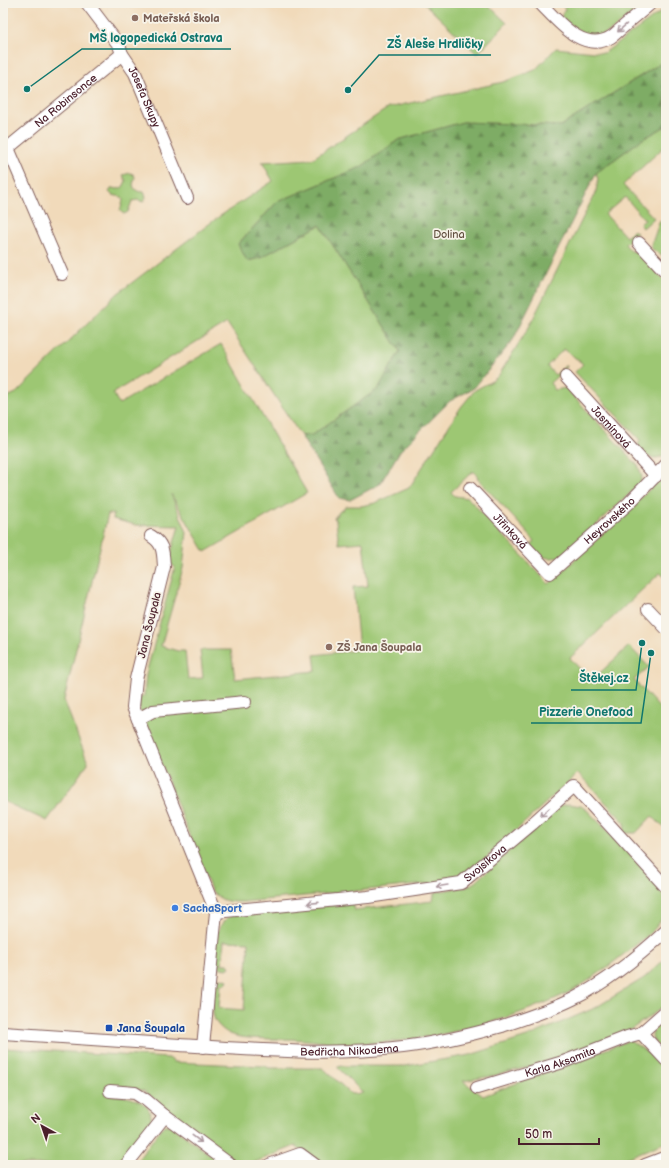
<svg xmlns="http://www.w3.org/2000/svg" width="669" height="1168" font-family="'Balsamiq Sans',sans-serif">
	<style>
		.green { fill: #9dc773; stroke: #74734f }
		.forest { fill: url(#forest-firs); stroke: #646648 }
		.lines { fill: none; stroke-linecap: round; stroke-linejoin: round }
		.minor-casing { stroke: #84605d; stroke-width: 14 }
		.minor { stroke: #fff; stroke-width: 12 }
		.oneway { stroke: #ae9aa0 }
		.education-dot { fill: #8d6e63; stroke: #f7f3e8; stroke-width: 1.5 }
		.shop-dot { fill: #3f7fe0; stroke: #f7f3e8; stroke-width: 1.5 }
		.transit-dot { fill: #1a4fb4; stroke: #f7f3e8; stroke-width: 1.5 }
		.labels { text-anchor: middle; stroke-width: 3.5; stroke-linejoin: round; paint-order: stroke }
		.education-label { font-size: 11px; font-weight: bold; fill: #785e54; stroke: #f7f3e8; text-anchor: start }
		.street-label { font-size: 11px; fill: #4a1f2b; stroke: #f7f3e8 }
		.park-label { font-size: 11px; fill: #635141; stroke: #f7f3e8 }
		.shop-label { font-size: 11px; font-weight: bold; fill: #366cbe; stroke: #f7f3e8; text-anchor: start }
		.transit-label { font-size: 11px; font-weight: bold; fill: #164399; stroke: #f7f3e8; text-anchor: start }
		.leader { fill: none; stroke: #0f766e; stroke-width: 1.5 }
		.callout-dot { fill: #0f766e; stroke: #f7f3e8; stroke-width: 1.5 }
		.callout-label { font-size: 12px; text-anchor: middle; font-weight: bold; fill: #0f766e; stroke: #f7f3e8; stroke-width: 3.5; stroke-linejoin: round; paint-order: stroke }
	</style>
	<defs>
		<pattern id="forest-firs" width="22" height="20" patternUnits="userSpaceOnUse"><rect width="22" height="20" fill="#7eac65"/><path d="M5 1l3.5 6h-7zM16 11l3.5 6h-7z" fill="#698b53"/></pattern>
	</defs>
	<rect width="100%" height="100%" fill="#f7f3e8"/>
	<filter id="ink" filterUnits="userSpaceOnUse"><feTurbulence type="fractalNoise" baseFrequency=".025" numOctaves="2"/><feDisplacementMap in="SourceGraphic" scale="8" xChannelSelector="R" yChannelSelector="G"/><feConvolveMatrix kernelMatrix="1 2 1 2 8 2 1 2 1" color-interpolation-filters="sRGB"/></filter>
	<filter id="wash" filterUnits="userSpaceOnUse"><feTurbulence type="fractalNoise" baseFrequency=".012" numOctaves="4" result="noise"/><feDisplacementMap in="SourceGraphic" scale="16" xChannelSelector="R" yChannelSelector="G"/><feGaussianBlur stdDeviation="0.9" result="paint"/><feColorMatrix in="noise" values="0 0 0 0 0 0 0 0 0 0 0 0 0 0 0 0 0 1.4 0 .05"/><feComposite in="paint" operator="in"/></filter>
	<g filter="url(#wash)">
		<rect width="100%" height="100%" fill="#f1daba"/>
		<path class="green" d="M424,3H486L507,23L477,54Z
			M559,3H643C611,31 600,52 561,17L565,9Z
			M666,8V60L561,126L463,122L398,140L361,167L277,202L238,244L248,261L260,258L320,225L400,351L378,389L312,435L301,436L227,323L113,393L119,404L221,344L307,493L205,552L171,494L187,532L183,568L161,646L178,651H185L188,679L203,678L200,650H231L235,679L316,671L314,655L359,650L353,587L368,586L363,542L339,544L336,521L334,518L341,510H343L345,506H361L375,503L409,488L461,407L475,390L494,380L499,375L529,327L596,191L598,180L596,173L641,140L666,126V145L623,185L654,218L643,228L640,224L645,220L625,197L605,214L626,237L634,230L637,233L625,244L631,251L638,252L666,282V456L655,458L645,456L637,448L640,440L575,372L583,364L564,349L547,366L555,375L566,365L567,367L550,383L555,390L566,388L639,467L642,477L640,484L564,555C547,561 543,558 530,547L534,540L477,478L478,477L473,471L451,492L455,496L468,498L549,584L666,474V578L660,573L570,658L591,681L629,646L649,667L634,680L666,715V830L652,816L636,833H624L625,823L578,773L482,862L463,875L437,883L243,902C228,902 222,902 211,890L137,702L138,698L144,696L146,674L175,567L169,563V560L179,526L136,525L113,519L114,514H108L64,700L88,763L47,821L3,801V399L16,393L117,294L217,218L273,181L262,162L312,159L388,108L503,82L535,70L556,48L604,53Z
			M130,173L133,174L135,177L133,185C135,191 138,192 144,192L146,197L143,202L138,200L132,201L128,212L124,214L120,211L123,200L122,197L112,195L109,192L112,188L118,189L123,187L126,181L123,175Z
			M660,220L666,227V259L651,248L652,243Z
			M569,804L581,806L588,811C604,828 662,882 665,901C668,924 643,939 628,951C611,964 594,978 575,989C559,998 540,1005 522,1012C467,1032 408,1043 348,1044C337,1044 326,1043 315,1041C300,1039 285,1039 270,1039C257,1038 242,1039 230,1034C224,1031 218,1026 215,1020C212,1013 213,1007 213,1000C212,988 211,973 228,980L226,984H221L219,1008L244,1010L249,942L224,941L222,964H228L230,967L227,969L215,967C216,947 212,926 232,915L352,903L354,910L433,901L434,894L437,892L462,887L465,888L475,882L559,806Z
			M666,958V1005L623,1035L537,1065L492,1076L463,1081L483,1096L630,1040L666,1066V1142L609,1165H321L295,1146L248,1165H240L206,1141L144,1091L126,1087L106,1085L105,1094C123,1096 154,1098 151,1122L117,1165H3V1048L169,1058L174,1062L265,1066L269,1068H323L351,1094L363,1093L337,1067L342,1066H405L470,1055L527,1037L595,1008L644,978Z
			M666,1017V1055C648,1036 647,1036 666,1017Z
			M164,1125H170L224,1165H143L139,1158Z"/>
		<path class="forest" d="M666,60V126L641,140L596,173L513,340L474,388L450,401L400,451L380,484L350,500L339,498L301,436L312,435L378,389L400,351L320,225L260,258L247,261L238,244L277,202L361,167L398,140L463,122L561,126Z"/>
	</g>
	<g filter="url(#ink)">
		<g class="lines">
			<defs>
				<g id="minor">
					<path id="s1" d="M87,3L119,45L122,54L135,73L187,198"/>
					<path d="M540,3C558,21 583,54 611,37C616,34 619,30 623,27C632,19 642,11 651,3"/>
					<path d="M8,148L62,274"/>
					<path id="s2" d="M3,152L122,54"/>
					<path d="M639,243L666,272"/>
					<path id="s3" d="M566,377L656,476"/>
					<path id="s4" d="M470,488L550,573L629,503L666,465"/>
					<path d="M151,536C164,544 163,553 164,567L136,679L133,707L216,912L203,1047"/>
					<path d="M648,609L666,628"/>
					<path d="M138,719L153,711L245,702"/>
					<path id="s5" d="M216,912L368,897L461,883L532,824L574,786L666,887"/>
					<path id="s6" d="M3,1033C62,1037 121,1041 180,1045C254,1050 330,1056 403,1047C436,1043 470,1035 502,1026C526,1018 551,1010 573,999C607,982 638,957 666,931"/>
					<path d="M641,1033L666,1011"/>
					<path id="s7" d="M477,1088L563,1062L627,1037L641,1033L666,1060"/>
					<path d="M110,1091L135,1093L146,1100L165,1116L231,1165"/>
					<path d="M126,1165L165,1116"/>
					<path d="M269,1165L300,1154L315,1165"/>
					<path d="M645,1165L666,1157"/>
				</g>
			</defs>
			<use href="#minor" class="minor-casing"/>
			<use href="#minor" class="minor"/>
		</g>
		<defs><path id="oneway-shaft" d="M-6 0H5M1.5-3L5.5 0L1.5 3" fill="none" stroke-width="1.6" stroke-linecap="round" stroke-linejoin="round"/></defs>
		<g class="oneway">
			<use href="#oneway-shaft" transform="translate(622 28) rotate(139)"/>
			<use href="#oneway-shaft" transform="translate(545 812) rotate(138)"/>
			<use href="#oneway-shaft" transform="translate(442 886) rotate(171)"/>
			<use href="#oneway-shaft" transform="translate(313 903) rotate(174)"/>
			<use href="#oneway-shaft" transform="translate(197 1139) rotate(37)"/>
		</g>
	</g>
	<g class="education-dot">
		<circle cx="135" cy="18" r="4"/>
		<circle cx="329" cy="647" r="4"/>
	</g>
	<circle class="shop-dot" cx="175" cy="908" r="4"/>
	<rect class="transit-dot" x="105" y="1024" width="8" height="8" rx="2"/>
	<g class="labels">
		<g class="education-label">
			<text x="143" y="22">Mateřská škola</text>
			<text x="337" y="651">ZŠ Jana Šoupala</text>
		</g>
		<g class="street-label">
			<text dy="4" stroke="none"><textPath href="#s1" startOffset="111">Josefa Skupy</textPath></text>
			<text dy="4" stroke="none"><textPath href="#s2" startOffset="81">Na Robinsonce</textPath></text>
			<text dy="4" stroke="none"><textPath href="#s3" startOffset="67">Jasmínová</textPath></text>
			<text dy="4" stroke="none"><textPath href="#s4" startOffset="196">Heyrovského</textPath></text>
			<text dy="4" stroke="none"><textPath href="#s4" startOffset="59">Jiřinková</textPath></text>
			<text transform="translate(149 625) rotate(-76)" y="4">Jana Šoupala</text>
			<text dy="4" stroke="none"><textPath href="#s5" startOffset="278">Svojsíkova</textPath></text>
			<text dy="4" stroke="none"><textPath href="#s6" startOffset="347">Bedřicha Nikodema</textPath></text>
			<text dy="4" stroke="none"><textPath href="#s7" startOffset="87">Karla Aksamita</textPath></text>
		</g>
		<g class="park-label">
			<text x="449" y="238">Dolina</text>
		</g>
		<g class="shop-label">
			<text x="183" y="912">SachaSport</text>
		</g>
		<g class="transit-label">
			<text x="117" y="1032">Jana Šoupala</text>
		</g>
	</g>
	<path class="leader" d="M27 89L82 49H231M348 90L379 55H491M642 643L636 690H571M651 653L641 723H531"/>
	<g class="callout-dot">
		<circle cx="27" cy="89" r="4"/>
		<circle cx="348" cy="90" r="4"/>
		<circle cx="642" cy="643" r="4"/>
		<circle cx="651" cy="653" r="4"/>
	</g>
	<g class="callout-label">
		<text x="156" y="42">MŠ logopedická Ostrava</text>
		<text x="435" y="48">ZŠ Aleše Hrdličky</text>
		<text x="604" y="682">Štěkej.cz</text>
		<text x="586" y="716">Pizzerie Onefood</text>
	</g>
	<rect width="669" height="1168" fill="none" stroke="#f7f3e8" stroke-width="16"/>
	<g transform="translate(42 1126) rotate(320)" stroke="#f7f3e8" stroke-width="3" paint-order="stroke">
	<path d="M0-3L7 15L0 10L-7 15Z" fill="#4a1f2b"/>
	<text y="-6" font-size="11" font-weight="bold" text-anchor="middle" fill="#4a1f2b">N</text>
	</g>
	<path d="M519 1138v6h80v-6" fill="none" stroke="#4a1f2b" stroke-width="2"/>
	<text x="525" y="1138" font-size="12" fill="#4a1f2b" stroke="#f7f3e8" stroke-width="3" paint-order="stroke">50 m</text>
</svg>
